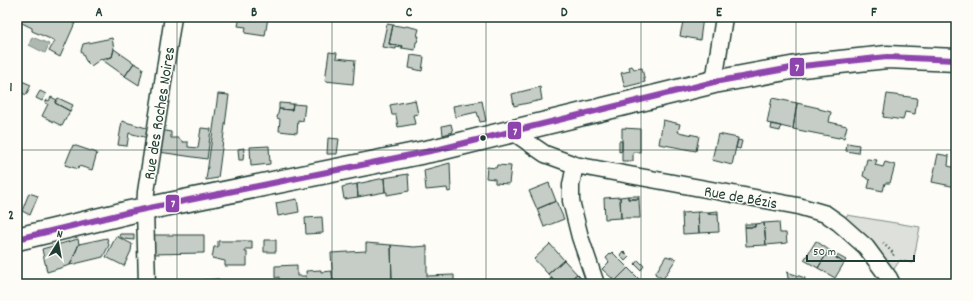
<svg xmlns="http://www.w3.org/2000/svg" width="973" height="301" font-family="Dekko,sans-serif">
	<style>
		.green { fill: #dde0db; stroke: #7e8e88 }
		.water { fill: #aeb8b1; stroke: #75877f }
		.building { fill: #c6cdc7; stroke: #1f3d34 }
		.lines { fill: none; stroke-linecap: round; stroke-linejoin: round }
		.street-casing { stroke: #1f3d34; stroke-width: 19 }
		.secondary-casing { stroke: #1f3d34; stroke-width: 25 }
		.path { stroke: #1f3d34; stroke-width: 2.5; stroke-dasharray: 1 3; stroke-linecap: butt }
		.street { stroke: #fdfcf7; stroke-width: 16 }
		.secondary { stroke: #fdfcf7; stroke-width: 22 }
		.bus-1-casing { stroke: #fdfcf7; stroke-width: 9 }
		.bus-1 { stroke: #8e44ad; stroke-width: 6 }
		.grid { fill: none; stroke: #1f3d34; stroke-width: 1; stroke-opacity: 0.55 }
		.bus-dot { fill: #1f3d34; stroke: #fdfcf7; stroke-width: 1.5 }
		.labels { text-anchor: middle; stroke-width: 3; stroke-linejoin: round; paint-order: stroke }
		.street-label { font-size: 16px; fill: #1f3d34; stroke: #fdfcf7 }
		.line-badge { stroke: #fdfcf7; stroke-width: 1.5 }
		.badge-label { font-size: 11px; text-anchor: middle; font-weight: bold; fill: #fff }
		.neatline { fill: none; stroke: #1f3d34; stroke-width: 1.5 }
		.grid-label { font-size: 13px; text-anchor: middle; font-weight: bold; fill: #1f3d34 }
	</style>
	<rect width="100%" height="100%" fill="#fdfcf7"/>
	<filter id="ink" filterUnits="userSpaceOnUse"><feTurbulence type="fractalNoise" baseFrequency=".025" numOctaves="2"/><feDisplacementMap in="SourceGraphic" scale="8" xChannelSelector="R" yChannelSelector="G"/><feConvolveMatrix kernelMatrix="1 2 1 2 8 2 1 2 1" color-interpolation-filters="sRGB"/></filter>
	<g filter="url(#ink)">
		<path class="green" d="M847,215L920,227L913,263L900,260L892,272L845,218Z"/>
		<path class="water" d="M32,37L49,44L45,53L29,45Z"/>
		<path class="building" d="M22,17H63V18L75,23L60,57L49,51L55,41L32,31V28L20,22Z
			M240,17H268L265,36L245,33L246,27L238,26Z
			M684,17H703L700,40L680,36Z
			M387,24L393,25L389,44L403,46L402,48L396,47V49L382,47Z
			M393,25L405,27L406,26L419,29L417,36H419L417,42H416L415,50L402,48L403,46L389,44Z
			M112,38L114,49L112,57L101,59L91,66L86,61L81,51L83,44Z
			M114,49L134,63L125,76L101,59L112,57Z
			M329,52L337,53L336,58L355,60L353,84L325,81Z
			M411,55L424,57L422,71L409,68Z
			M134,63L143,68L139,85L125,76Z
			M632,66L634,69L642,68L645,82L625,87L621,73L630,71L629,67Z
			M17,79L31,85L26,95L17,90Z
			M540,87L542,100L514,106L512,94Z
			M40,91L46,94L42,101L36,98Z
			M218,94L229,95L218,178L206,180Z
			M887,94L917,98L915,114L905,112L903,120L883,117Z
			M51,97L57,100L55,103L70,111L62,126L42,116L48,104L45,103L47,100L49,101Z
			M58,98L73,105L70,111L55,103Z
			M772,98L797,103L793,129L767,123Z
			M415,100L418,114L413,115L415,124L398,127L396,115H392L390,105Z
			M482,101L486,121L480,122L477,112L455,117L453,106Z
			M279,103L293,104L292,110L279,109Z
			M797,103L819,108V109L831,112L829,122L847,126L844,138L839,137V138L793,129Z
			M293,104L305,105L303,121L298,120L297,133L279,131L280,119L277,118L279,109L292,110Z
			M663,120L680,124L678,132L699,136L696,151L659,144Z
			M122,121L150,129L148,138L129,133L127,146L118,145Z
			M451,124L453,132L443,135L442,126Z
			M772,124L781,126L780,131L771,129Z
			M201,128L211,129L207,159L159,152L160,130L171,132V138H178L183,142H188V147L198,148Z
			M622,128L640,129V152H633V161H622Z
			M718,134L738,138L732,165L712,160Z
			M328,138L339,139L337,154H327Z
			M738,140L742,141L740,149L736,148Z
			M619,141H622V151L619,152Z
			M847,143L859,145L858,153L846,151Z
			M73,145L97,153L92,170L79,166L78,169L65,165Z
			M269,146L270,164L251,166L250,147Z
			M244,148L243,160H239L238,149Z
			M938,154L949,156L948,166L956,168V187L932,182Z
			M867,159L877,160L875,165L883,167L885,162L895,165L890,183H885L883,191L868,188L870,180L863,176Z
			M450,163L451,191L448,192L447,188L426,190L424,170Z
			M497,165L511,166L509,184L495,183V179L486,178L487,167L496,168Z
			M408,174L409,191L387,195V192H385L384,178Z
			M384,178L385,192L358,197L357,184Z
			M549,183L556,201L537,209L529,191Z
			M357,184L358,197L344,199L342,187Z
			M29,193L38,196L30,215L22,211Z
			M628,196V199H639L640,218H621L620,197Z
			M628,196H639V199H628Z
			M620,197L621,218L605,219L604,198Z
			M297,199L299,212L278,216L276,203Z
			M556,201L564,219L544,227L537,209Z
			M718,211V214H708V212Z
			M698,212H708V214H718L719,232L699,233Z
			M698,212L699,233L683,234L682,213Z
			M322,217L323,233L306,234L305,218Z
			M779,222L780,233H786L787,243L766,245L764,223Z
			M764,223L766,245L746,246L745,227H755V224Z
			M745,224H755V227H745Z
			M120,234H134V240L124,239L119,236Z
			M151,235H204V253L151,254Z
			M116,236L132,244L131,251L124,266L106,257Z
			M107,238L109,245L103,257L70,265L79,244Z
			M78,239L79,244L70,265L47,272L42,249Z
			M264,240H276V252H264Z
			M218,241H252V249H245V252H247V266H225V261L212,258L214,247H218Z
			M816,241L829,250L818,268L804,260Z
			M366,243L391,245L392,282L366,284H333L331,253L366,251Z
			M550,244L564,260L548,274L534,259Z
			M391,245L414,247L427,246V276L454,275V284H401V282H392Z
			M829,250L837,255L835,257L844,263L835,278L818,268Z
			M623,251L629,257L625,261L620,255Z
			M612,252L628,268L615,281L602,269L609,262L606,258Z
			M837,255L846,260L844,263L835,257Z
			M666,256L676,259L663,279L655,274Z
			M564,260L577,274L565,284H557L548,274Z
			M638,260L644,266L641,270L635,264Z
			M297,265V276H306L307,284H279V277L275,278V266Z
			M628,268L639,279L634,284H614L613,283Z
			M321,270V272L332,271L333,284H322V282H307L306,271Z
			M787,272L805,278L804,284H789Z
			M577,274L584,281L582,284H576L569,281Z
			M551,278L557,284H548Z
			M219,279V284H204L203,280Z
			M307,282H322V284H307Z"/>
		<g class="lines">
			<defs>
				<path id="street" d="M714,82L724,17
					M513,132L545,154L575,165L798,206L826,214L839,223L866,247L889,278L892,284
					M575,165L571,185V201L580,237L596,284
					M147,284L145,209L146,192L173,17"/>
				<path id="secondary" d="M17,239L130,212L440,149L714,82L802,66L887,57L956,60"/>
			</defs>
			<use href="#street" class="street-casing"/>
			<use href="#secondary" class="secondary-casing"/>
			<path class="path" d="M883,243L894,254L891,257"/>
			<use href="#street" class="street"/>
			<use href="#secondary" class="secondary"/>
			<defs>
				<path id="bus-1" d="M17,239L130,212L440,149L714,82L802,66L887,57L956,60"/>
			</defs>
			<use href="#bus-1" class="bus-1-casing"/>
			<use href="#bus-1" class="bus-1"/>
		</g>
	</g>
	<path class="grid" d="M177,17V284M332,17V284M486,17V284M641,17V284M796,17V284M17,150H956"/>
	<circle class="bus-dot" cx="483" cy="138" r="3.5"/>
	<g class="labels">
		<g class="street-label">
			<text transform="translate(158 113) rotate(-81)" y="6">Rue des Roches Noires</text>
			<text transform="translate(741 196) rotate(10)" y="6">Rue de Bézis</text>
		</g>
	</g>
	<g class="line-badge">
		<rect x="789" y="57" width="16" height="20" rx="4" fill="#8e44ad"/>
		<rect x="507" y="121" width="15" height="19" rx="4" fill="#8e44ad"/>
		<rect x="165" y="194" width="15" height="19" rx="4" fill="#8e44ad"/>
	</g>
	<g class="badge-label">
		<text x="797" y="71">7</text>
		<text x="515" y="135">7</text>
		<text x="173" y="207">7</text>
	</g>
	<rect width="973" height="301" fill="none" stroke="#fdfcf7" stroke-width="44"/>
	<g transform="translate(58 243) rotate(11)" stroke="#fdfcf7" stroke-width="3" paint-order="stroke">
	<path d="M0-3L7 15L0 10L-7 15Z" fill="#1f3d34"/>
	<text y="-6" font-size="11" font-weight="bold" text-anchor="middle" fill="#1f3d34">N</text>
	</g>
	<path d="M807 255v6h107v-6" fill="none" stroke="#1f3d34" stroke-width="2"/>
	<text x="813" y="255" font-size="12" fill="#1f3d34" stroke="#fdfcf7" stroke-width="3" paint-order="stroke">50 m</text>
	<rect x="22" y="22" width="929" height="257" class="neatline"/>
	<g class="grid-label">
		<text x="99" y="16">A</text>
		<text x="254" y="16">B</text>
		<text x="409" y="16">C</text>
		<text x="564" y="16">D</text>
		<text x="719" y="16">E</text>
		<text x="874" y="16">F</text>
		<text x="11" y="91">1</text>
		<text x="11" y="219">2</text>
	</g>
</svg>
